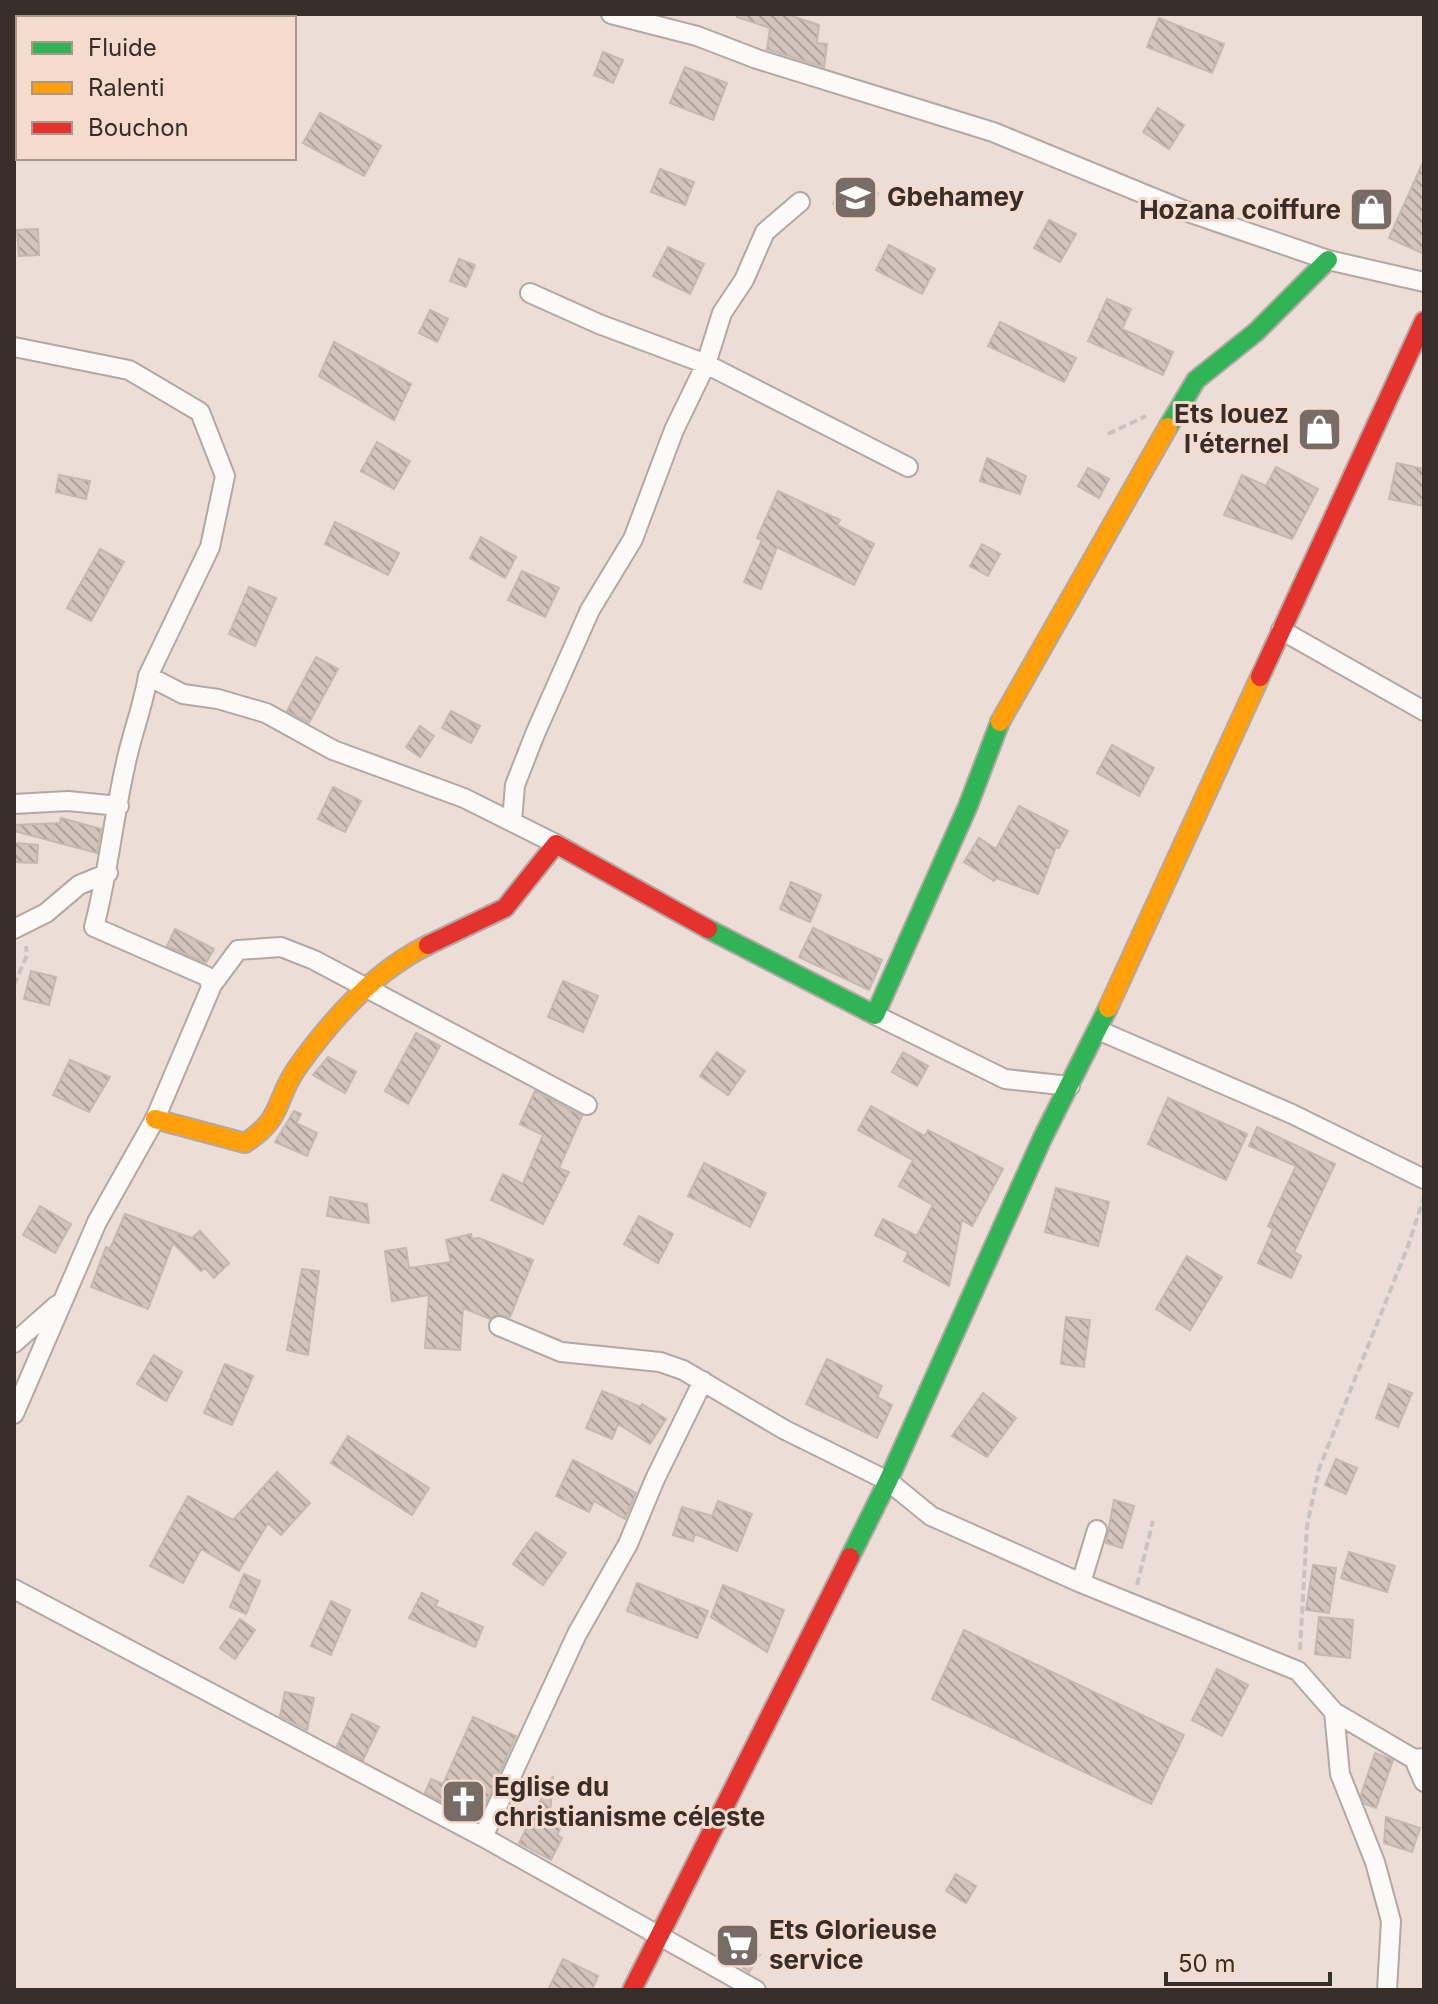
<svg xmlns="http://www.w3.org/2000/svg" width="1438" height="2004" font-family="Inter,sans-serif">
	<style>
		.building { fill: url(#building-back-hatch); stroke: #c3b9b3; stroke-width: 2 }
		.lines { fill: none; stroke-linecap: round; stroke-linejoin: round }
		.street-casing { stroke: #b3a8a3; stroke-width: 22 }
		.fast-casing { stroke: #b3a8a3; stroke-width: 22 }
		.slow-casing { stroke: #b3a8a3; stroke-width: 22 }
		.jam-casing { stroke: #b3a8a3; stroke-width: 22 }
		.path { stroke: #c8c2c0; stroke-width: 4; stroke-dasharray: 8 4; stroke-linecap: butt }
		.street { stroke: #fcfaf9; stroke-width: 18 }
		.fast { stroke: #30b455; stroke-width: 18 }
		.slow { stroke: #ff9f0a; stroke-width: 18 }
		.jam { stroke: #e5322d; stroke-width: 18 }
		.labels { text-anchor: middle; stroke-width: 6; stroke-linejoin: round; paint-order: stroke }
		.poi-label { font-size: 26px; font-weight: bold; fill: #382e29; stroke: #f5dbce; text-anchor: start }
	</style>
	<defs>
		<pattern id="building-back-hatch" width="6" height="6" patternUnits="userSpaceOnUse" patternTransform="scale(2)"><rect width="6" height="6" fill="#d4c5bc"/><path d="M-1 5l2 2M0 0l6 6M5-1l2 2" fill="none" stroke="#ada099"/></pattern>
	</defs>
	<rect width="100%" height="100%" fill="#ecded7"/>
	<path class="building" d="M737,14H786L819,25L817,43L827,44L824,67L767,49L770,28L737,17Z
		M1159,18L1224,44L1212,73L1147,47Z
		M603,52L623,60L613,83L594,75Z
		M685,67L727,83L713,120L670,103Z
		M1158,108L1184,125L1169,149L1143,132Z
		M320,113L381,146L364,176L303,143Z
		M1424,160V254L1389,238Z
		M660,169L694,182L685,205L651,192Z
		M843,179L878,193L868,218L833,204Z
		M1049,220L1076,234L1060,262L1034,248Z
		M38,229L39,255L19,256L17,230Z
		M889,245L935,269L922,294L876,270Z
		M668,247L704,264L690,294L653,276Z
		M459,259L475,265L466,287L450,281Z
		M1107,299L1131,309L1122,329L1173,352L1163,375L1088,341Z
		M430,310L448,319L437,342L419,333Z
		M1000,322L1076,358L1064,382L988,346Z
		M334,342L411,384L394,420L319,376Z
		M1303,424L1324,433L1321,450L1300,447Z
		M377,442L410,461L394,489L361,471Z
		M987,458L1026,476L1020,494L980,481Z
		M1397,463L1424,469V506L1389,499Z
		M1276,467L1318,489L1292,539L1224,515L1242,475L1266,486Z
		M1088,468L1109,479L1099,498L1078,486Z
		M59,475L90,481L86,499L56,492Z
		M778,491L840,520L837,525L874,544L854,585L777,547L761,589L744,582L762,540L757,538Z
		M335,522L399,553L388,575L325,544Z
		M481,537L516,557L505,578L470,558Z
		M982,544L1000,554L988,576L970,566Z
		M100,549L124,562L91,621L67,608Z
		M522,571L559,588L545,617L508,600Z
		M249,587L276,598L255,646L229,634Z
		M316,657L338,669L309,723L287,711Z
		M451,711L480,726L471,743L442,728Z
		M420,726L434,736L420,757L406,747Z
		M1112,745L1154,768L1139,796L1097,773Z
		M333,787L361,801L345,832L318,819Z
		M1019,806L1068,831L1059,848L1056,847L1038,894L996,878L994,881L964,862L979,838L996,849Z
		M61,818L101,829L97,853L14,831V825L60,823Z
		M14,843L38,845L37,863L14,862Z
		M791,882L821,895L810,922L780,909Z
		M813,928L882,960L869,990L799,957Z
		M175,929L214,949L206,963L167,946Z
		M31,971L56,977L49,1005L24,999Z
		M563,981L598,996L583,1032L548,1017Z
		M416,1033L440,1046L408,1104L385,1091Z
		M717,1052L745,1071L728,1095L700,1076Z
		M903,1052L928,1066L917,1086L892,1072Z
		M328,1057L356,1072L345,1093L313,1075Z
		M70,1060L110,1077L89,1112L53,1095Z
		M535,1091L582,1116L559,1168L569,1172L543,1224L491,1200L503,1174L523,1184L543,1135L520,1124Z
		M1168,1098L1247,1134L1226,1180L1148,1144Z
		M871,1106L925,1136L928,1130L1003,1169L972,1226L962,1220L949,1286L904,1261L908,1252L875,1235L883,1219L917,1236L933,1205L899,1186L913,1160L858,1130Z
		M294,1111L301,1114L296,1123L317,1133L307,1156L275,1142Z
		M1257,1127L1335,1164L1294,1252L1301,1256L1291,1278L1258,1263L1273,1229L1268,1226L1296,1166L1249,1146Z
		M704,1163L766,1193L750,1227L688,1196Z
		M1056,1188L1109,1202L1098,1246L1045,1232Z
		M330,1197L367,1204L369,1223L327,1216Z
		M40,1206L71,1224L55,1253L23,1235Z
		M125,1214L192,1238L200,1231L229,1263L214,1278L205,1268L201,1271L173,1243L148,1309L91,1287L106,1247L110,1249Z
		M639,1216L673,1234L658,1263L624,1244Z
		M471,1234L472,1239L479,1238L533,1260L510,1317L498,1314L490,1319L463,1308L460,1350L425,1348L429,1295L392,1301L385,1251L406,1248L409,1268L451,1262L446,1240Z
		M1187,1256L1222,1277L1190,1330L1156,1309Z
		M302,1269L319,1271L308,1355L287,1350Z
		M1066,1317L1090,1320L1084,1367L1061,1364Z
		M154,1355L182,1372L166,1401L137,1384Z
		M827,1359L882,1386L877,1397L892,1405L877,1438L806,1404Z
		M225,1364L253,1376L232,1425L204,1413Z
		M1389,1384L1412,1393L1398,1427L1376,1418Z
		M602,1391L641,1407L642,1404L666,1419L650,1444L618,1424L612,1439L586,1428Z
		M983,1393L1016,1418L987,1457L952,1436Z
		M348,1436L429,1488L412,1515L331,1463Z
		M1336,1459L1357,1468L1346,1494L1325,1485Z
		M573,1460L636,1493L625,1519L594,1501L589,1512L556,1496Z
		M277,1472L310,1503L281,1535L268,1523L239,1571L201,1549L183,1583L150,1566L188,1496L233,1520Z
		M1114,1500L1134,1506L1122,1548L1106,1543Z
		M718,1501L752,1514L737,1551L695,1534L693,1541L673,1535L682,1507L712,1516Z
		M536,1532L566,1553L543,1585L513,1564Z
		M1349,1552L1395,1566L1387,1592L1341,1578Z
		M1313,1565L1336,1568L1329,1613L1306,1610Z
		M244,1574L260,1581L246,1614L230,1607Z
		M637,1583L708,1611L697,1638L627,1611Z
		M723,1585L784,1610L767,1652L711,1617Z
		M422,1593L438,1601L435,1606L483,1627L475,1647L409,1618Z
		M331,1601L350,1610L331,1655L311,1646Z
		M1319,1617L1353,1620L1350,1658L1315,1654Z
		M240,1619L255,1630L235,1659L220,1648Z
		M964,1630L1184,1735L1151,1804L932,1699Z
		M1217,1669L1248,1685L1222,1736L1192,1720Z
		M285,1692L314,1698L307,1730L280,1716Z
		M352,1714L379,1727L363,1760L337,1746Z
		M473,1717L516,1736L478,1820L425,1793L431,1779L443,1784Z
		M1375,1753L1393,1760L1376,1808L1365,1804L1361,1795Z
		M553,1776L550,1814L564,1821L557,1835L562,1838L551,1860L519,1843Z
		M1386,1817L1420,1828L1412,1852L1384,1843Z
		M956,1874L976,1886L966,1903L946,1891Z
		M737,1941L760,1955L749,1972L727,1957Z
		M563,1959L598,1976L592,1990H548Z"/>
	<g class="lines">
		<defs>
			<path id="street" d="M611,14L697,36L757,59L993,132L1188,212L1328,260L1424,282
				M800,202L765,232L744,280L722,313L706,364L908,467
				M14,347L129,370L200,412L225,476L210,547L148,676L183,694L218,699L266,713L333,750L464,798L556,844
				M1281,630L1424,711
				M14,804L68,801L119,806
				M512,821L515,785L535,734L590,610L633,539L674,430L706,364L599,324L530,293
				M14,929L46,913L79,885L108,873
				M212,985L238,950L281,947L314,960L587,1105
				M875,1015L1005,1079L1070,1086
				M1098,1030L1292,1114L1424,1179
				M499,1326L561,1352L660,1362L683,1370L785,1430L888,1481L931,1516L1081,1583L1298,1671L1334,1712L1340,1774L1375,1862L1391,1921L1387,1990
				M14,1343L57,1305
				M14,1414L97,1222L155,1119L212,985L206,976L94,927C108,874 113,820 125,767C131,736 143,707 148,676
				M1081,1583L1097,1530
				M14,1589L483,1837L756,1990
				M1334,1712L1414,1759L1424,1758
				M1414,1759L1424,1782
				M483,1837L577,1634L628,1544L655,1479L703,1381"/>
			<path id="fast" d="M1168,427L1196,380L1256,332L1328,260
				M708,929L875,1015L968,806L1000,722
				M850,1557L888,1481L1043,1137L1108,1008"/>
			<path id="slow" d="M1000,722L1168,427
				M1108,1008L1260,677
				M155,1119L245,1143C284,1118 274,1101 297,1068C331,1020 374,971 428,945"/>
			<path id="jam" d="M1260,677L1424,321
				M428,945L505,908L556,844L708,929
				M632,1990L850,1557"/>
		</defs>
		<use href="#street" class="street-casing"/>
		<use href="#fast" class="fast-casing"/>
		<use href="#slow" class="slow-casing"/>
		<use href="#jam" class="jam-casing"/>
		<path class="path" d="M1108,434L1146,416
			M14,985L27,955L26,946
			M1137,1585L1153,1521
			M1300,1650L1307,1526L1319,1469L1408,1246L1424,1197"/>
		<use href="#street" class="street"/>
		<use href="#fast" class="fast"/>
		<use href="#slow" class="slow"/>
		<use href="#jam" class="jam"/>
	</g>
	<defs>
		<symbol id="school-square" viewBox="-11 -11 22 22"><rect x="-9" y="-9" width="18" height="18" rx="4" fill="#776c66" stroke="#f5dbce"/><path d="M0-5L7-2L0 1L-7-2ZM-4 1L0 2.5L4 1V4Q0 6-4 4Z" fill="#fff"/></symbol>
		<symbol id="shop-square" viewBox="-11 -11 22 22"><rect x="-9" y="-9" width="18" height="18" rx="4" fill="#776c66" stroke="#f5dbce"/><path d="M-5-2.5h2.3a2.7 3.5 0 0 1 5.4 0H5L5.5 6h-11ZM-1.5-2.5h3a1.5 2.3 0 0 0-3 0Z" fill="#fff"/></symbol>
		<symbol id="church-square" viewBox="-11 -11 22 22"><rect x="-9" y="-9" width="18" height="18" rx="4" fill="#776c66" stroke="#f5dbce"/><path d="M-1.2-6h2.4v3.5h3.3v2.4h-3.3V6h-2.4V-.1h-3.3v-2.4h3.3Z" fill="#fff"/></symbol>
		<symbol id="supermarket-square" viewBox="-11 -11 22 22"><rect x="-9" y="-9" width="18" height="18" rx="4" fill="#776c66" stroke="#f5dbce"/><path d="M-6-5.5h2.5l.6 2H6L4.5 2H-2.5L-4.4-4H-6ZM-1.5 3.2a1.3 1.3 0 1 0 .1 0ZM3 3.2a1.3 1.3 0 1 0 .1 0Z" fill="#fff"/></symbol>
	</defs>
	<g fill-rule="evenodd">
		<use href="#school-square" x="830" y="172" width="51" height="51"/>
		<use href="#shop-square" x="1346" y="184" width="51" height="51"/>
		<use href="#shop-square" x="1294" y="404" width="51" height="51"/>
		<use href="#church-square" x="438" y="1776" width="51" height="51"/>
		<use href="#supermarket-square" x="712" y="1920" width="51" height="51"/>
	</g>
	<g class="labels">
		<g class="poi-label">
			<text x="887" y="206">Gbehamey</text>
			<text x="1341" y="219" text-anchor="end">Hozana coiffure</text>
			<text x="1289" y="423" text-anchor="end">Ets louez<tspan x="1289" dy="30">l'éternel</tspan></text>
			<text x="494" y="1796">Eglise du<tspan x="494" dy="30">christianisme céleste</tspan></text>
			<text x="769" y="1939">Ets Glorieuse<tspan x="769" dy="30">service</tspan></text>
		</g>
	</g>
	<rect width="1438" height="2004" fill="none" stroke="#382e29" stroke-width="32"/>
	<rect x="16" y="16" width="280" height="144" fill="#f5dbce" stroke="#a9968c" stroke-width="2"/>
	<rect x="32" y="42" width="40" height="12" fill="#30b455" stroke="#a9968c" stroke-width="2"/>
	<text x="88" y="56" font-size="24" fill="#382e29">Fluide</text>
	<rect x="32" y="82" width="40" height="12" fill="#ff9f0a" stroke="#a9968c" stroke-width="2"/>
	<text x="88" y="96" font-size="24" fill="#382e29">Ralenti</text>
	<rect x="32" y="122" width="40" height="12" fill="#e5322d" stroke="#a9968c" stroke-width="2"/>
	<text x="88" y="136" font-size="24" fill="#382e29">Bouchon</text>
	<path d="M1166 1972v12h164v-12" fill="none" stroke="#382e29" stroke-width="4"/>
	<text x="1178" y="1972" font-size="24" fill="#382e29" stroke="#f5dbce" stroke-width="6" paint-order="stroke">50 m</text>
</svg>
